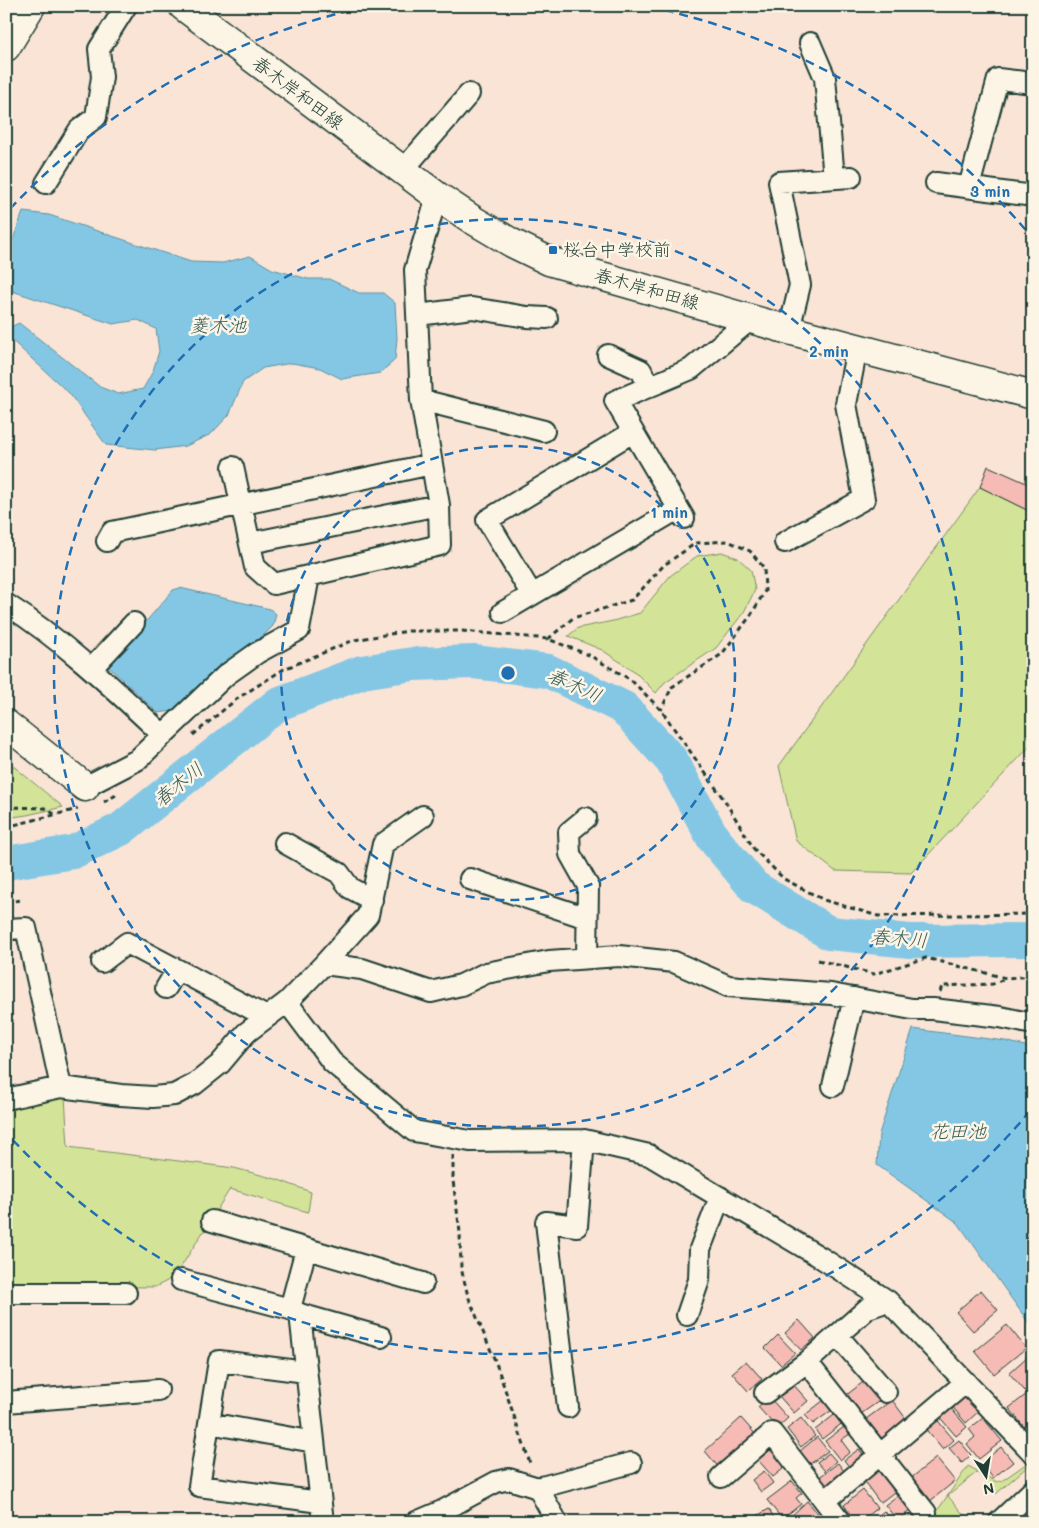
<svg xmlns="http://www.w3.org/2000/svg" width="1039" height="1528" font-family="Mali,'Klee One',sans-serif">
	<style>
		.green { fill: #d3e397; stroke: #799066 }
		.water { fill: #84c7e5; stroke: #5c909e }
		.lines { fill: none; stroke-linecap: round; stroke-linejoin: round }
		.river { stroke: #84c7e5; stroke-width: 34 }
		.building { fill: #f6bbb4; stroke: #1f3d34 }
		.street-casing { stroke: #1f3d34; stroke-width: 24 }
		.secondary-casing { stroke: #1f3d34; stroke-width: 31 }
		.path { stroke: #1f3d34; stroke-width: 3; stroke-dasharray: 5 4; stroke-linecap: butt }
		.street { stroke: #fcf5e5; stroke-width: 20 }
		.secondary { stroke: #fcf5e5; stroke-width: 28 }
		.ring { fill: none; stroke: #1f6fb2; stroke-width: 2.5; stroke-dasharray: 9 6 }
		.poi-dot { fill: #1f6fb2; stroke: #fcf5e5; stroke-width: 2 }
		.labels { text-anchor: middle; stroke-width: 5; stroke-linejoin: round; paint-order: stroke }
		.street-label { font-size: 18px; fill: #1f3d34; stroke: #fcf5e5 }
		.poi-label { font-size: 18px; fill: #1f3d34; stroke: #fcf5e5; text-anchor: start }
		.water-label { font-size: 19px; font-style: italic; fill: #335957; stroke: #fcf5e5 }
		.centre { fill: #1f6fb2; stroke: #fcf5e5; stroke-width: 2.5 }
		.ring-label { font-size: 15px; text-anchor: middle; font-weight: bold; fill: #1f6fb2; stroke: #fcf5e5; stroke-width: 5; stroke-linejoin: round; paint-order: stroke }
	</style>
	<rect width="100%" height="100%" fill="#fae4d6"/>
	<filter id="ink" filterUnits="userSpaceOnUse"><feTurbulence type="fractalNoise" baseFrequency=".02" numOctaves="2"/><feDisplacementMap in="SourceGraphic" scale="10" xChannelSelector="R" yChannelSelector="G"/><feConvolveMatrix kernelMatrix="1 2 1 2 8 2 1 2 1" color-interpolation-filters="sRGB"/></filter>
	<g filter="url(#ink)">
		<path class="green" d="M980,487L1033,513V743L911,873L835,871L796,841L779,766Z
			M722,552L738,558L751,570L755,590L744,612L716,648L665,682L656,693L634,671L602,650L568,636L578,628L613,621L640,613L670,576L697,556Z
			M6,760L63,807L27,815L6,818Z
			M65,1096L68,1147L234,1168L276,1179L311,1192L308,1212L230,1189L179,1270L167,1281L155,1287L6,1286V1110Z
			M1030,1461L1033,1464V1469L1029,1465L996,1494L977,1472L948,1496L968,1520L967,1522H934L933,1517L968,1466L997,1482L1003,1480Z"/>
		<path class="water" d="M23,212L49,215L191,262L223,263L250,256L272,269L308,279H329L359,293H383L395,303L397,338L395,360L380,373L342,379L320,368L292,363L263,368L243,382L229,415L211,434L186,446L155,450L106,445L69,393L6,335V329L19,323L100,387L118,394L143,389L153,371L159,351L156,329L138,320L113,324L6,289V259Z
			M180,588L270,609L276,614L273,626L261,638L213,671L173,711L158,713L108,666L173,590Z
			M913,1029L1005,1041L1033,1048V1329L958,1223L877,1165L879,1134Z"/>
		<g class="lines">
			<path class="river" d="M6,863L73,852L121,829L278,704L362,672L413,664L474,662L548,671L624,708L672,761L713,838L754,887L829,933L910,941L1033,940"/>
		</g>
		<path class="building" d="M988,466L1033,486V513L980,487Z
			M981,1290L998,1310L973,1331L956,1312Z
			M799,1320L815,1338L801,1350L785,1333Z
			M1007,1325L1026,1348L994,1374L975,1351Z
			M778,1335L795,1353L781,1365L765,1348Z
			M1028,1356L1033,1361V1384L1025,1391L1009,1373Z
			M746,1361L762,1379L748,1391L732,1373Z
			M867,1379L882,1399L858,1416L844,1397Z
			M792,1383L808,1401L794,1413L778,1395Z
			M1032,1390L1033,1420L1024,1427L1009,1408Z
			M964,1393L979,1411L966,1423L950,1404Z
			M769,1397L788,1418L777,1428L758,1407Z
			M824,1400L832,1410L813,1424L805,1415Z
			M892,1400L907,1420L882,1439L866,1419Z
			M948,1405L967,1427L956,1436L937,1414Z
			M838,1412L845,1421L822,1439L815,1430Z
			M934,1416L954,1440L943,1450L923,1426Z
			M741,1418L757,1436L720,1469L705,1451Z
			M801,1418L815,1436L801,1447L787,1429Z
			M983,1418L1002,1441L979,1459L967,1444L975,1437L969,1429Z
			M844,1427L850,1434L841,1440L850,1452L840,1460L825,1441Z
			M817,1437L828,1451L810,1464L800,1451Z
			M959,1440L971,1455L962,1463L949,1448Z
			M774,1447L789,1464L773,1477L758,1460Z
			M1001,1447L1013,1462L993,1478L981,1463Z
			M859,1449L868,1461L853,1472L844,1460Z
			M829,1453L836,1461L825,1471L817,1462Z
			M936,1458L955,1481L929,1502L910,1479Z
			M838,1463L847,1475L827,1490L818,1478Z
			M881,1466L898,1489L880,1503L863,1480Z
			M764,1471L773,1483L761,1492L752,1480Z
			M792,1481L802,1493L796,1498L801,1504L782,1519L767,1500Z
			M863,1490L877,1508L859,1522H856L844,1505Z
			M901,1493L913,1509L897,1520L885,1505Z
			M807,1501L820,1516L814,1522H785Z
			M769,1509L776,1522H746Z
			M884,1511L892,1522H870Z
			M916,1511L924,1522H902Z"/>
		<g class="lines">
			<defs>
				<path id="street" d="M810,43L825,78L834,178
					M403,170L469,94
					M46,183L79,130L96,117L102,77L99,49L126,6
					M936,183L1033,196
					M969,187L998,79L1033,83
					M418,315L472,308L527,317L547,318
					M789,330L800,285L779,182L851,177
					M608,355L641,370L649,387
					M421,400L544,431
					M233,467L255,567L274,584L440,545L439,505L421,400L415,270L437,196
					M684,518L615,401L691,369L751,319
					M107,541L112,532L432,464
					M785,542L864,499L846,404L857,348
					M250,543L439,505
					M532,595L487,520L633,432
					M6,604C64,641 113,688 163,735L137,760L85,787
					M503,612L678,509
					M92,668L134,623
					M163,735L226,675L257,653L299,630L309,576
					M586,818L569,832L570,854L588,886L587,958
					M285,843L339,873L350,888L372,900
					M470,879L587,918
					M6,929L26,928L61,1087
					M102,962L127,943L267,1017
					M324,964L368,915L383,844L423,816
					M166,988L177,970
					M287,1002L332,1062L414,1131L470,1141L584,1140L649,1155L820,1257L888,1301L1033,1453
					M833,1086L854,998
					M6,1099L61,1087L121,1095L153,1097L174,1095L195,1084L220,1064L246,1033L287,1002L324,964L362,969L431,992L461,985L486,973L549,961L619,956L674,962L728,986L831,994L912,1009H933L1000,1017L1033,1024
					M212,1221L423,1283
					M181,1280L290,1309L300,1314L323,1522
					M6,1293H126
					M290,1309L306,1249
					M300,1314L381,1337
					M687,1315L699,1280L700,1249L720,1197
					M837,1335L886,1392
					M807,1362L926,1513
					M306,1372L219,1361L199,1486L320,1502
					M765,1393L807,1362L868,1308L888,1301
					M6,1402L158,1390
					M568,1407L546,1222L577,1226L584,1140
					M209,1423L314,1442
					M721,1477L772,1433L841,1522
					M538,1488L631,1463
					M825,1501L966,1382
					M416,1522L442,1511L496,1482L509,1479L538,1488L557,1522
					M999,1522L1033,1490"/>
				<path id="secondary" d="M183,6L437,196L473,220L512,243L549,261L789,330L1033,395
					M6,47L31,6
					M6,724L85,787"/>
			</defs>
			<use href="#street" class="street-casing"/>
			<use href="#secondary" class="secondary-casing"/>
			<path class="path" d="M548,639L573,618L632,600L664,565L696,543L728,541L750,551L764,568L765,591L751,615L722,654L672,687L661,710
				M193,735L238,698L284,669L354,640L408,631H462L548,639L589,655L631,680L661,710L725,801L754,849L784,879L824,900L878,916L1033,914
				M104,802L116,795
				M6,807L45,808L56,815
				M6,827L78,809
				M6,902L22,900
				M818,960L874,974L926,958L1006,978L1033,976
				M940,992L942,986L993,984L1006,978
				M453,1155V1181L460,1232L461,1268L468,1296L496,1363L531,1466"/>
			<use href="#street" class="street"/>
			<use href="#secondary" class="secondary"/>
		</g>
	</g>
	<g class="ring">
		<circle cx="508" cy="673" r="227"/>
		<circle cx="508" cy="673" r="454"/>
		<path d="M1030 1111A681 681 0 0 1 10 1137M10 209A681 681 0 0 1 366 7M650 7A681 681 0 0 1 1030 235"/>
	</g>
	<rect class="poi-dot" x="548" y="245" width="10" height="10" rx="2.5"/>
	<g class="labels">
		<g class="street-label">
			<text transform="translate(298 93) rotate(37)" y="6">春木岸和田線</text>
			<text transform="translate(647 289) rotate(16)" y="6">春木岸和田線</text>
		</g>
		<g class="poi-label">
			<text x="563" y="256">桜台中学校前</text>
		</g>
		<g class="water-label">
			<text x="218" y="332">菱木池</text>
			<text transform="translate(575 685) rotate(24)" y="7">春木川</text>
			<text transform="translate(178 784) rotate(-39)" y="7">春木川</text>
			<text transform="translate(899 938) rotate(4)" y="7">春木川</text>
			<text x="958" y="1138">花田池</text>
		</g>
	</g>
	<circle cx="508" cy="673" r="8" class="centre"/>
	<g class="ring-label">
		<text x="990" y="197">3 min</text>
		<text x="829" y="357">2 min</text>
		<text x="669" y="518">1 min</text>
	</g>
	<rect width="1039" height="1528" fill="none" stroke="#fcf5e5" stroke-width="25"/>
	<rect x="12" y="12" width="1014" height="1503" fill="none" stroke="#1f3d34" stroke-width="2" filter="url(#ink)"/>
	<g transform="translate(986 1476) rotate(168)" stroke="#fcf5e5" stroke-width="4" paint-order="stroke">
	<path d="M0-4L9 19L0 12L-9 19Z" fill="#1f3d34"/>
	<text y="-8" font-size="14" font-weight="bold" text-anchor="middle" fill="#1f3d34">N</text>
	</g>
</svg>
